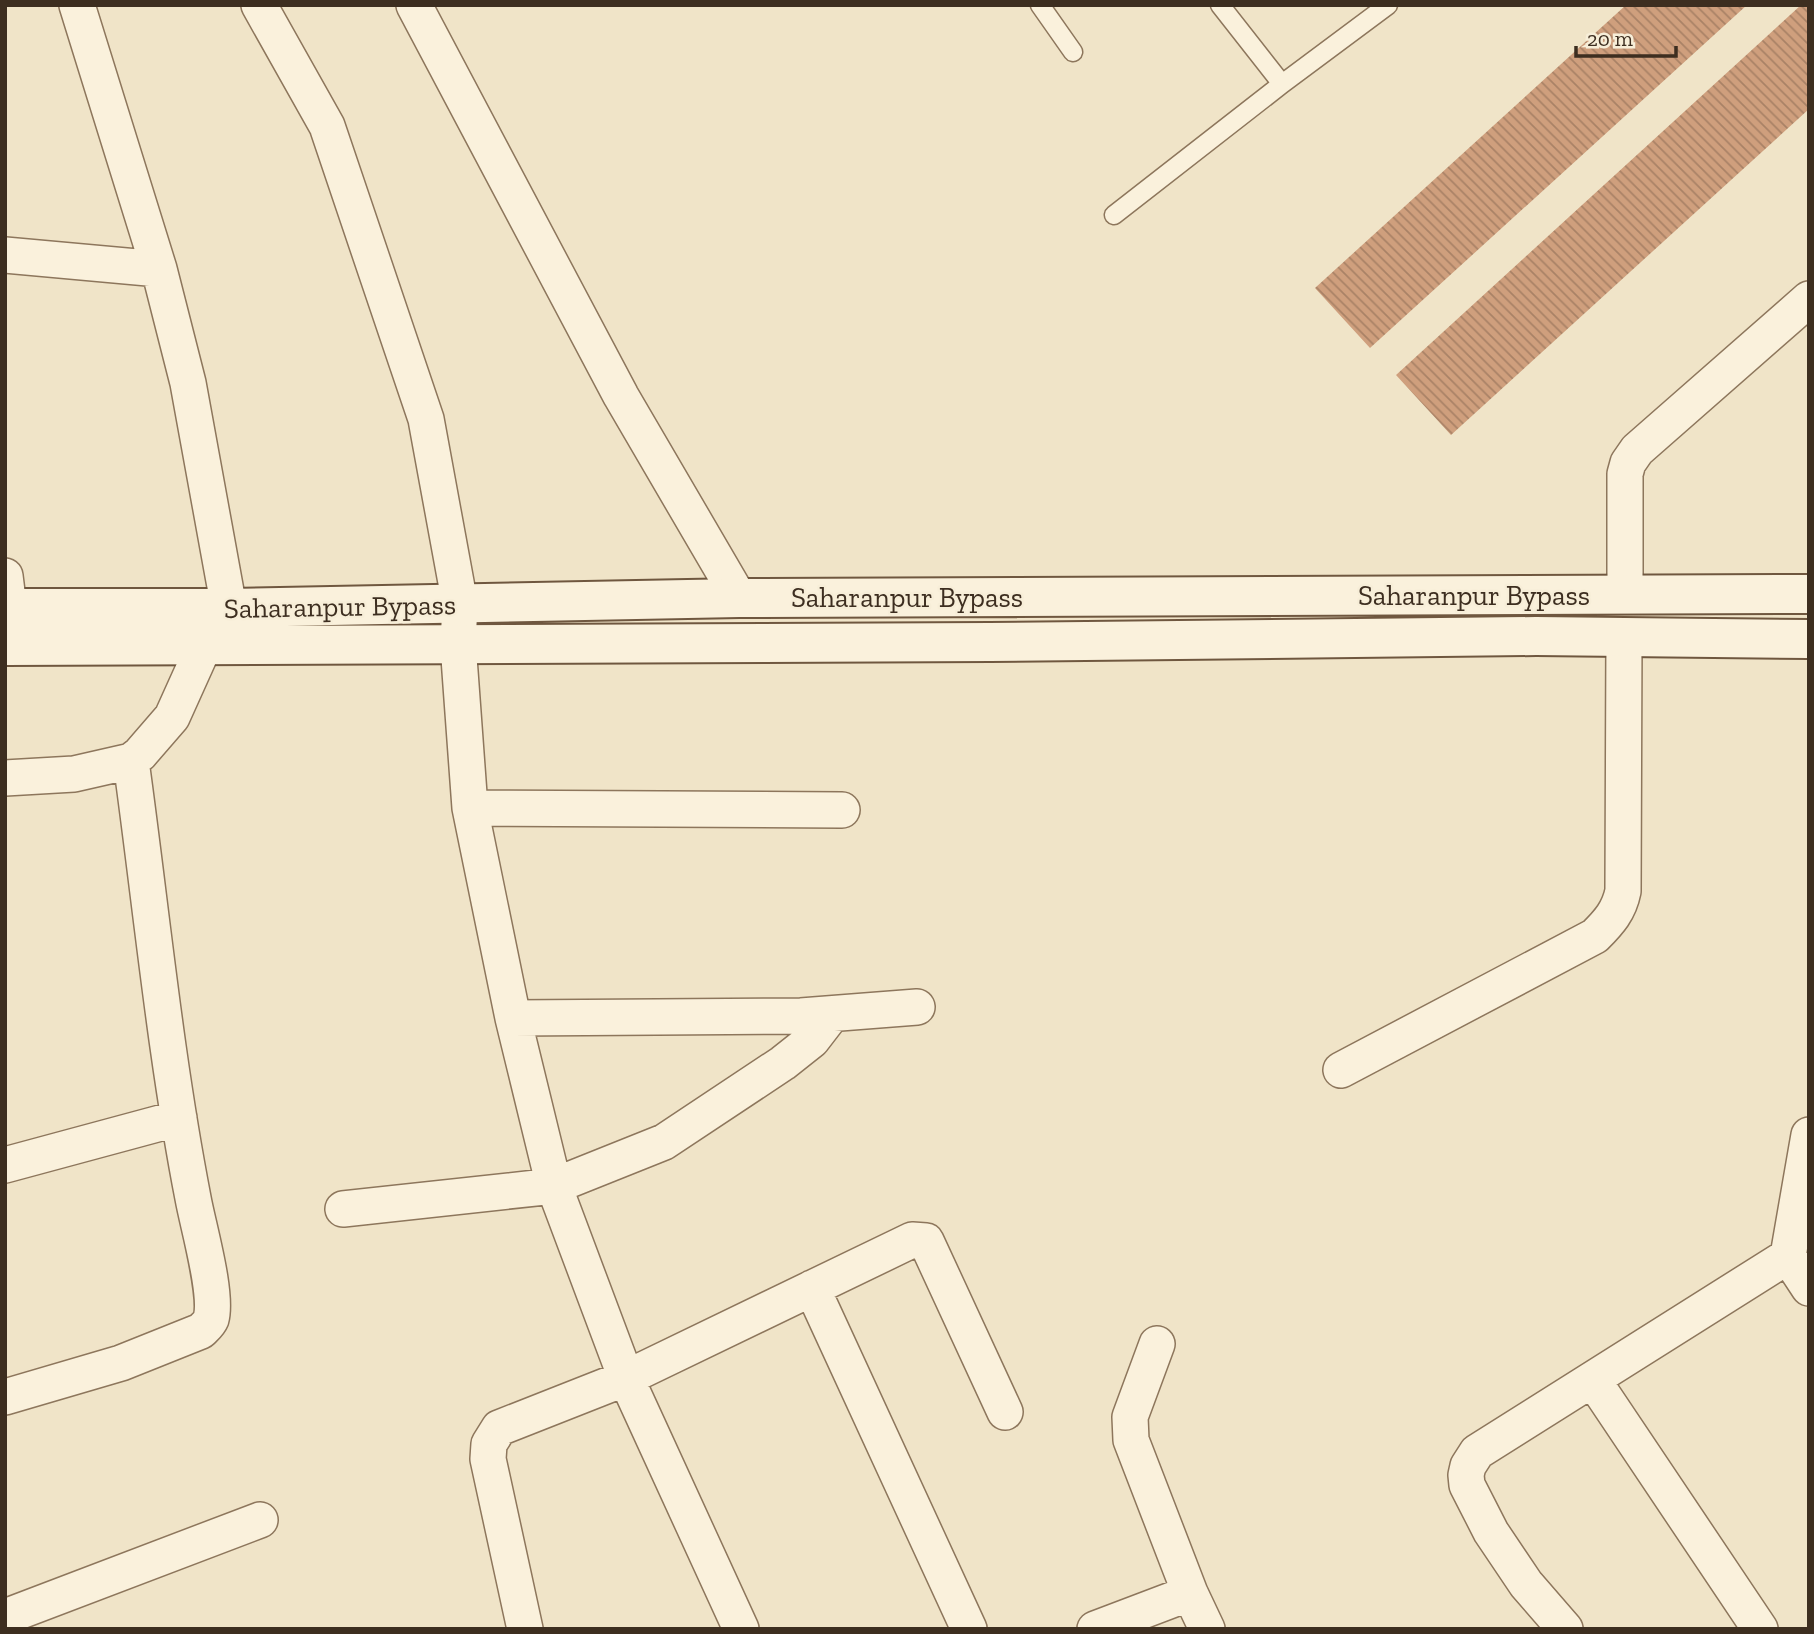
<svg xmlns="http://www.w3.org/2000/svg" width="1814" height="1634" font-family="'Zilla Slab',serif">
	<style>
		.building { fill: url(#building-back-hatch) }
		.lines { fill: none; stroke-linecap: round; stroke-linejoin: round }
		.lane-casing { stroke: #8d765c; stroke-width: 21 }
		.street-casing { stroke: #8d765c; stroke-width: 38 }
		.secondary-casing { stroke: #6f573f; stroke-width: 42 }
		.lane { stroke: #faf1dc; stroke-width: 18 }
		.street { stroke: #faf1dc; stroke-width: 35 }
		.secondary { stroke: #faf1dc; stroke-width: 38 }
		.labels { text-anchor: middle; stroke-width: 5; stroke-linejoin: round; paint-order: stroke }
		.street-label { font-size: 28px; fill: #3d2e20; stroke: #f7eed8 }
	</style>
	<defs>
		<pattern id="building-back-hatch" width="6" height="6" patternUnits="userSpaceOnUse" patternTransform="scale(1.75)"><rect width="6" height="6" fill="#cf9f7d"/><path d="M-1 5l2 2M0 0l6 6M5-1l2 2" fill="none" stroke="#a98266"/></pattern>
	</defs>
	<rect width="100%" height="100%" fill="#f0e4c8"/>
	<path class="building" d="M1626,5H1747L1370,348L1315,288Z
		M1801,5H1809V109L1451,435L1396,375Z"/>
	<g class="lines">
		<defs>
			<path id="lane" d="M1040,5L1073,52
				M1220,5L1282,84
				M1114,215L1282,84L1388,5"/>
			<path id="street" d="M77,5L159,269L188,383L229,608
				M259,5L327,126L426,419L460,604L458,644L470,808L513,1018L554,1186L626,1378L741,1629
				M414,5L621,396L739,598
				M5,255L159,269
				M5,576L9,608
				M1625,594V474L1628,463L1637,450L1809,299
				M5,778L74,774L131,761L140,754L172,717L204,646
				M470,808L842,810
				M513,1018L801,1016L917,1007
				M1341,1070L1595,936C1609,922 1619,911 1623,891L1624,637
				M1809,1135L1788,1256L1809,1288
				M5,1165L179,1118
				M343,1209L554,1186L664,1142L783,1063L812,1040L832,1014
				M812,1288L969,1629
				M1593,1380L1760,1629
				M5,1397L121,1363L201,1331C205,1327 209,1324 211,1319C218,1294 198,1226 193,1198C165,1054 151,906 131,761
				M1190,1593L1207,1629
				M5,1617L260,1520
				M525,1629L488,1459L489,1444L499,1428L626,1378L912,1240L926,1241L1005,1412
				M1095,1629L1190,1593L1131,1440L1130,1417L1157,1344
				M1565,1629L1526,1584L1491,1532L1467,1485L1466,1475L1468,1466L1477,1452L1788,1256"/>
			<path id="secondary" d="M5,608H229L739,598L1809,594
				M5,646L990,642L1536,636L1809,639"/>
		</defs>
		<use href="#lane" class="lane-casing"/>
		<use href="#street" class="street-casing"/>
		<use href="#secondary" class="secondary-casing"/>
		<use href="#lane" class="lane"/>
		<use href="#street" class="street"/>
		<use href="#secondary" class="secondary"/>
	</g>
	<g class="labels">
		<g class="street-label">
			<text x="1474" y="605">Saharanpur Bypass</text>
			<text x="907" y="607">Saharanpur Bypass</text>
			<text transform="translate(340 606) rotate(-1)" y="10">Saharanpur Bypass</text>
		</g>
	</g>
	<rect width="1814" height="1634" fill="none" stroke="#3d2e20" stroke-width="14"/>
	<path d="M1576 46v10h100v-10" fill="none" stroke="#3d2e20" stroke-width="3.5"/>
	<text x="1587" y="46" font-size="21" fill="#3d2e20" stroke="#f7eed8" stroke-width="5" paint-order="stroke">20 m</text>
</svg>
